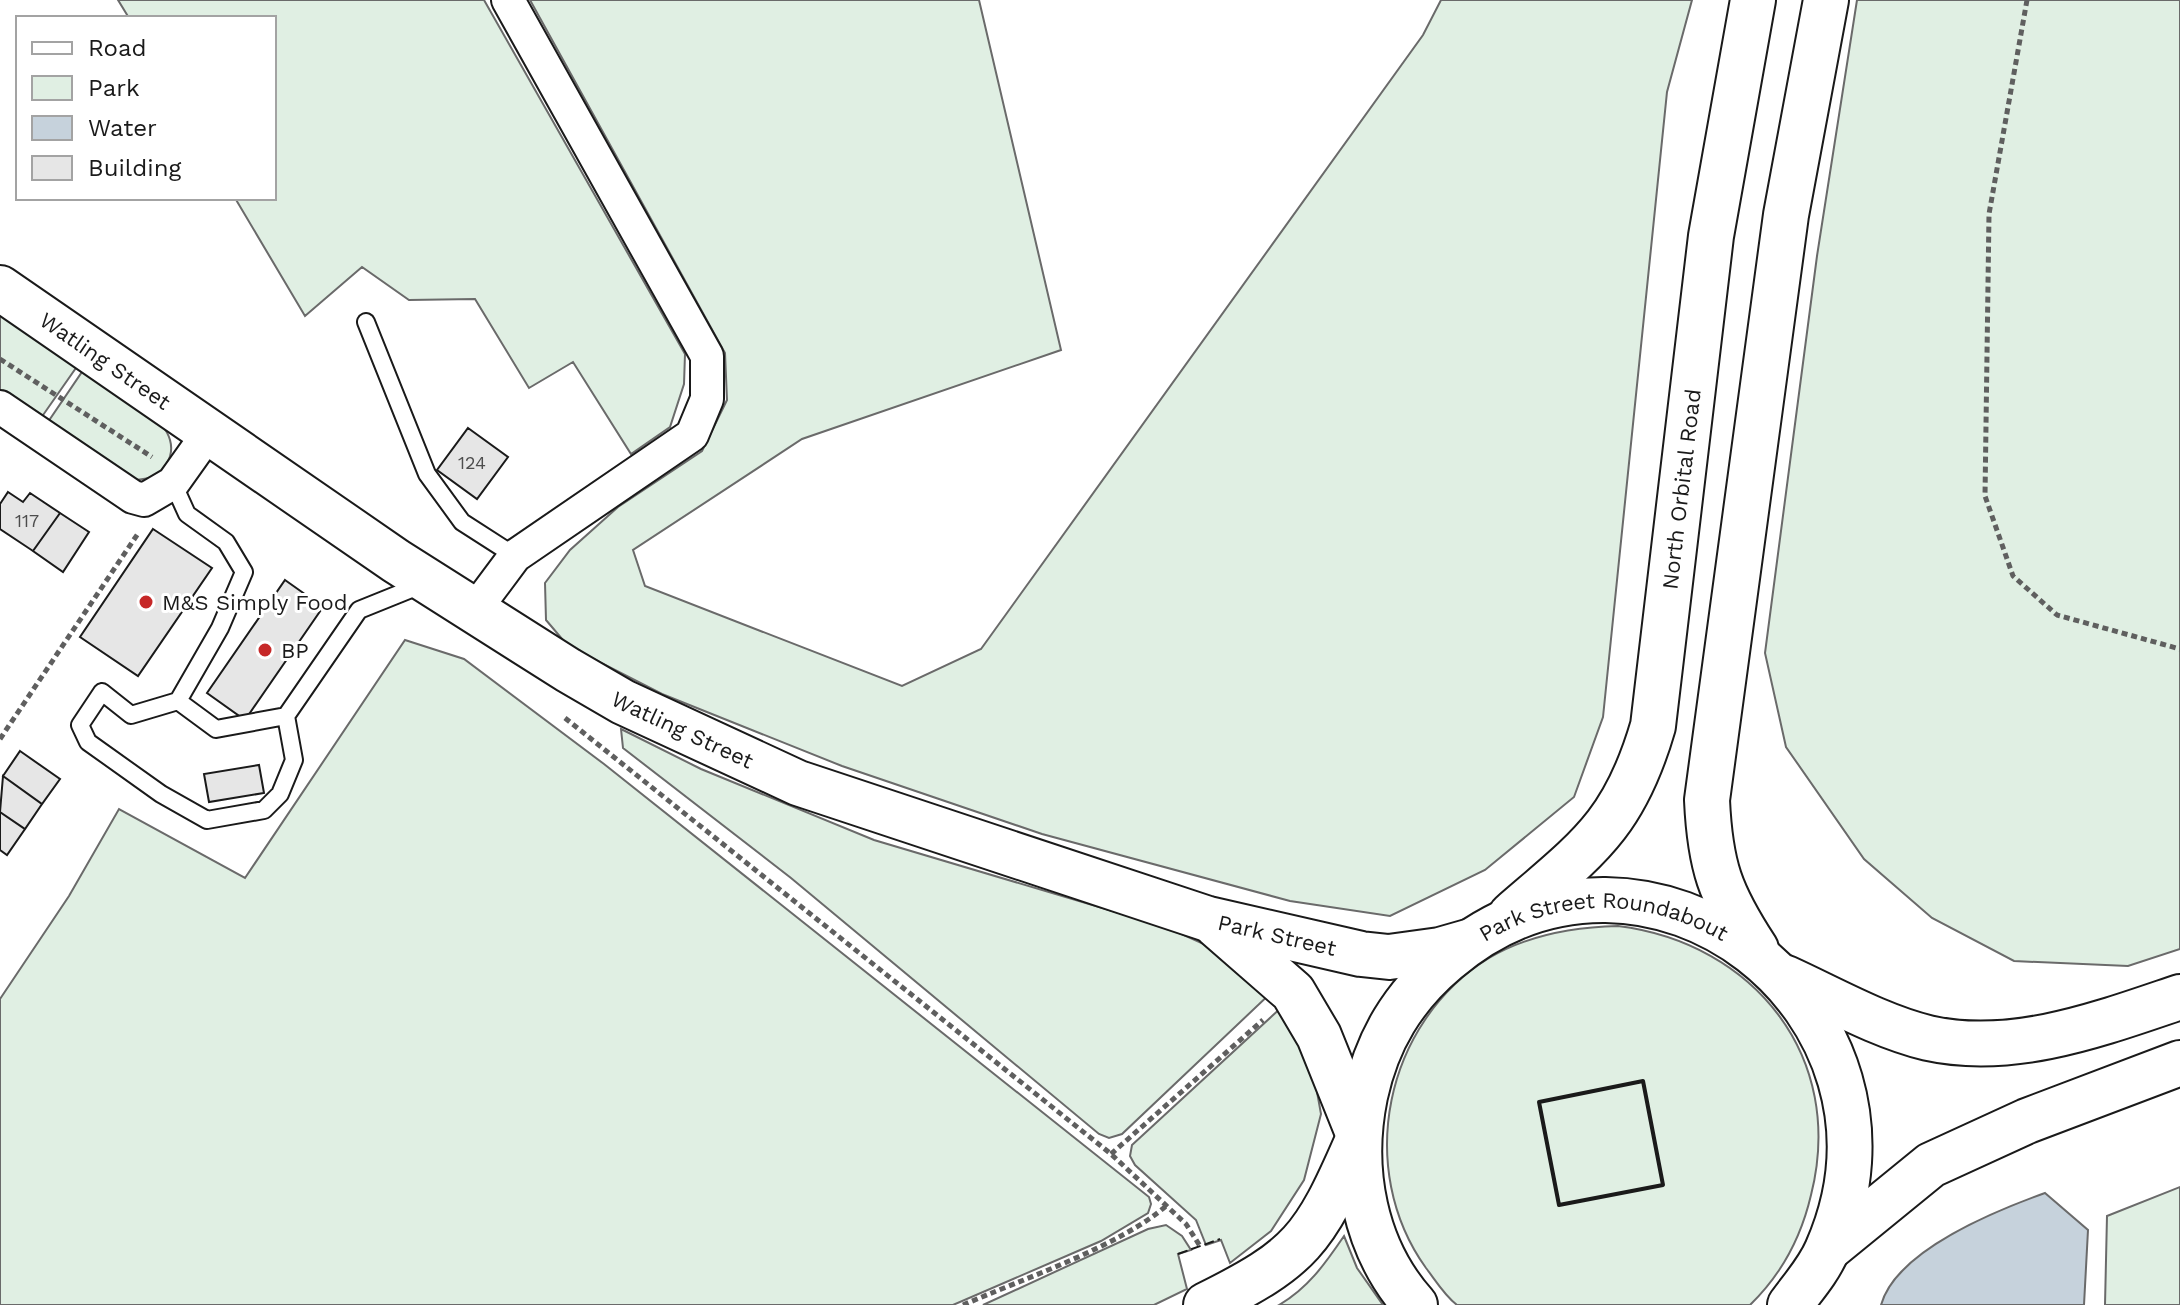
<svg xmlns="http://www.w3.org/2000/svg" width="2180" height="1305" font-family="'Work Sans',sans-serif">
	<style>
		.green { fill: #e0efe3; stroke: #6a6a6a; stroke-width: 2 }
		.water { fill: #c6d2dc; stroke: #6a6a6a; stroke-width: 2 }
		.building { fill: #e6e6e6; stroke: #1a1a1a; stroke-width: 2 }
		.lines { fill: none; stroke-linecap: round; stroke-linejoin: round }
		.lane-casing { stroke: #1a1a1a; stroke-width: 20 }
		.street-casing { stroke: #1a1a1a; stroke-width: 36 }
		.primary-casing { stroke: #1a1a1a; stroke-width: 48 }
		.highway-casing { stroke: #1a1a1a; stroke-width: 48 }
		.path { stroke: #5f5f5f; stroke-width: 5; stroke-dasharray: 6 4; stroke-linecap: butt }
		.lane { stroke: #fff; stroke-width: 16 }
		.street { stroke: #fff; stroke-width: 32 }
		.primary { stroke: #fff; stroke-width: 44 }
		.highway { stroke: #fff; stroke-width: 44 }
		.fence { stroke: #1a1a1a; stroke-width: 2; stroke-dasharray: 10 4; stroke-linecap: butt }
		.wall { stroke: #1a1a1a; stroke-width: 4 }
		.poi-dot { fill: #c62828; stroke: #fff; stroke-width: 3 }
		.labels { text-anchor: middle; stroke-width: 6; stroke-linejoin: round; paint-order: stroke }
		.number-label { font-size: 18px; fill: #4d4d4d }
		.street-label { font-size: 22px; fill: #1a1a1a; stroke: #fff }
		.poi-label { font-size: 22px; fill: #1a1a1a; stroke: #fff; text-anchor: start }
	</style>
	<rect width="100%" height="100%" fill="#fff"/>
	<path class="green" d="M118,0H484L685,354L684,384L670,427L631,454L573,362L529,388L475,299L409,300L362,267L305,316L235,198H274V18H129Z
		M530,0H979L1061,350L802,439L633,550L645,586L902,686L981,649L1423,35L1441,0H1692L1667,92L1603,717L1574,797L1485,870L1390,916L1290,901L1042,834L842,766L662,694L568,646L546,620L545,583L570,550L618,507L702,451L727,400L725,353Z
		M1857,0H2180V949L2128,966L2014,961L1932,918L1864,859L1786,747L1765,653L1817,256Z
		M0,312L78,365L41,418L0,391Z
		M84,369C113,388 190,423 167,463C159,476 151,479 136,480L48,422Z
		M405,640L464,659L604,764L1149,1197L1151,1204L1148,1213L1101,1241L953,1305H0V999L69,896L119,809L245,878Z
		M621,729L701,769L874,840L1166,927L1235,958L1274,990L1122,1134L1109,1138L1099,1134L791,878L623,748Z
		M1618,926C1754,943 1846,1057 1811,1195C1801,1238 1782,1274 1750,1305H1457C1444,1295 1436,1281 1426,1268C1355,1169 1384,1023 1489,958C1528,935 1573,927 1618,926Z
		M1284,1005L1310,1053L1321,1114L1304,1180L1271,1231L1230,1263L1221,1240L1206,1245L1196,1220L1135,1165L1130,1156L1132,1145Z
		M2180,1187V1305H2105L2107,1216Z
		M1166,1225L1182,1236L1191,1250L1178,1254L1187,1289L1154,1305H983L1148,1229Z
		M1344,1236L1357,1268L1383,1305H1279C1308,1288 1325,1264 1344,1236Z"/>
	<path class="water" d="M2045,1193L2088,1230L2084,1305H1881C1896,1251 1995,1211 2045,1193Z"/>
	<path class="building" d="M468,428L508,457L477,499L437,470Z
		M8,492L23,502L30,493L60,513L33,551L0,529V504Z
		M60,513L89,532L63,572L33,551Z
		M153,529L212,568L138,676L80,637Z
		M285,580L323,607L245,720L207,693Z
		M20,751L60,779L42,804L3,776Z
		M259,765L264,793L209,802L204,774Z
		M3,776L42,804L25,829L0,812Z
		M0,812L25,829L7,855L0,850Z"/>
	<g class="lines">
		<defs>
			<path id="lane" d="M366,322L427,474L462,522L515,556
				M173,483L187,514L226,542L244,572L220,628L178,701L216,729L286,716L359,610L421,585
				M178,701L131,715L102,692L80,725L88,742L161,794L207,820L264,810L280,794L294,760L286,716"/>
			<path id="street" d="M0,407L133,497L144,500L173,483L210,431
				M474,611L515,556L692,435L707,399V356L508,0"/>
			<g id="primary">
				<path id="s1" d="M0,288L396,561L568,670L623,702L798,783L1208,919L1361,954L1389,957L1440,950L1468,942"/>
				<path d="M1216,925L1293,992L1319,1036L1358,1133"/>
			</g>
			<g id="highway">
				<path id="s2" d="M1511,915C1587,849 1624,826 1653,726L1711,236L1753,0"/>
				<path d="M1756,949C1720,894 1710,866 1707,800L1786,215L1826,0"/>
				<path d="M1786,978C1832,999 1879,1026 1928,1038C2013,1057 2100,1024 2180,997"/>
				<path d="M1828,1249L1931,1165L2027,1121L2180,1063"/>
				<path d="M1206,1305C1301,1258 1314,1240 1356,1144"/>
				<path id="s3" d="M1415,1305C1364,1248 1350,1169 1365,1096C1377,1040 1403,997 1447,960C1647,790 1932,1011 1827,1250C1818,1271 1803,1287 1790,1305"/>
			</g>
		</defs>
		<use href="#lane" class="lane-casing"/>
		<use href="#street" class="street-casing"/>
		<use href="#primary" class="primary-casing"/>
		<use href="#highway" class="highway-casing"/>
		<path class="path" d="M2027,0L1989,214L1985,496L2013,576L2057,615L2180,649
			M0,359L152,457
			M565,718L1111,1154L1186,1224L1200,1246
			M0,739L139,532
			M1111,1154L1263,1020
			M963,1305C1020,1280 1123,1245 1167,1205"/>
		<use href="#lane" class="lane"/>
		<use href="#street" class="street"/>
		<use href="#primary" class="primary"/>
		<use href="#highway" class="highway"/>
		<path class="fence" d="M1178,1254L1220,1239"/>
		<path class="wall" d="M1643,1081L1663,1185L1559,1205L1539,1102Z"/>
	</g>
	<g class="poi-dot">
		<circle cx="146" cy="602" r="8"/>
		<circle cx="265" cy="650" r="8"/>
	</g>
	<g class="labels">
		<g class="number-label">
			<text x="472" y="469">124</text>
			<text x="27" y="527">117</text>
		</g>
		<g class="street-label">
			<text dy="8" stroke="none"><textPath href="#s1" startOffset="128">Watling Street</textPath></text>
			<text dy="8" stroke="none"><textPath href="#s2" startOffset="480">North Orbital Road</textPath></text>
			<text dy="8" stroke="none"><textPath href="#s1" startOffset="814">Watling Street</textPath></text>
			<text dy="8" stroke="none"><textPath href="#s1" startOffset="1444">Park Street</textPath></text>
			<text dy="8" stroke="none"><textPath href="#s3" startOffset="556">Park Street Roundabout</textPath></text>
		</g>
		<g class="poi-label">
			<text x="162" y="610">M&amp;S Simply Food</text>
			<text x="281" y="658">BP</text>
		</g>
	</g>
	<rect x="16" y="16" width="260" height="184" fill="#ffffff" stroke="#a3a3a3" stroke-width="2"/>
	<rect x="32" y="42" width="40" height="12" fill="#ffffff" stroke="#a3a3a3" stroke-width="2"/>
	<text x="88" y="56" font-size="24" fill="#1a1a1a">Road</text>
	<rect x="32" y="76" width="40" height="24" fill="#e0efe3" stroke="#a3a3a3" stroke-width="2"/>
	<text x="88" y="96" font-size="24" fill="#1a1a1a">Park</text>
	<rect x="32" y="116" width="40" height="24" fill="#c6d2dc" stroke="#a3a3a3" stroke-width="2"/>
	<text x="88" y="136" font-size="24" fill="#1a1a1a">Water</text>
	<rect x="32" y="156" width="40" height="24" fill="#e6e6e6" stroke="#a3a3a3" stroke-width="2"/>
	<text x="88" y="176" font-size="24" fill="#1a1a1a">Building</text>
</svg>
